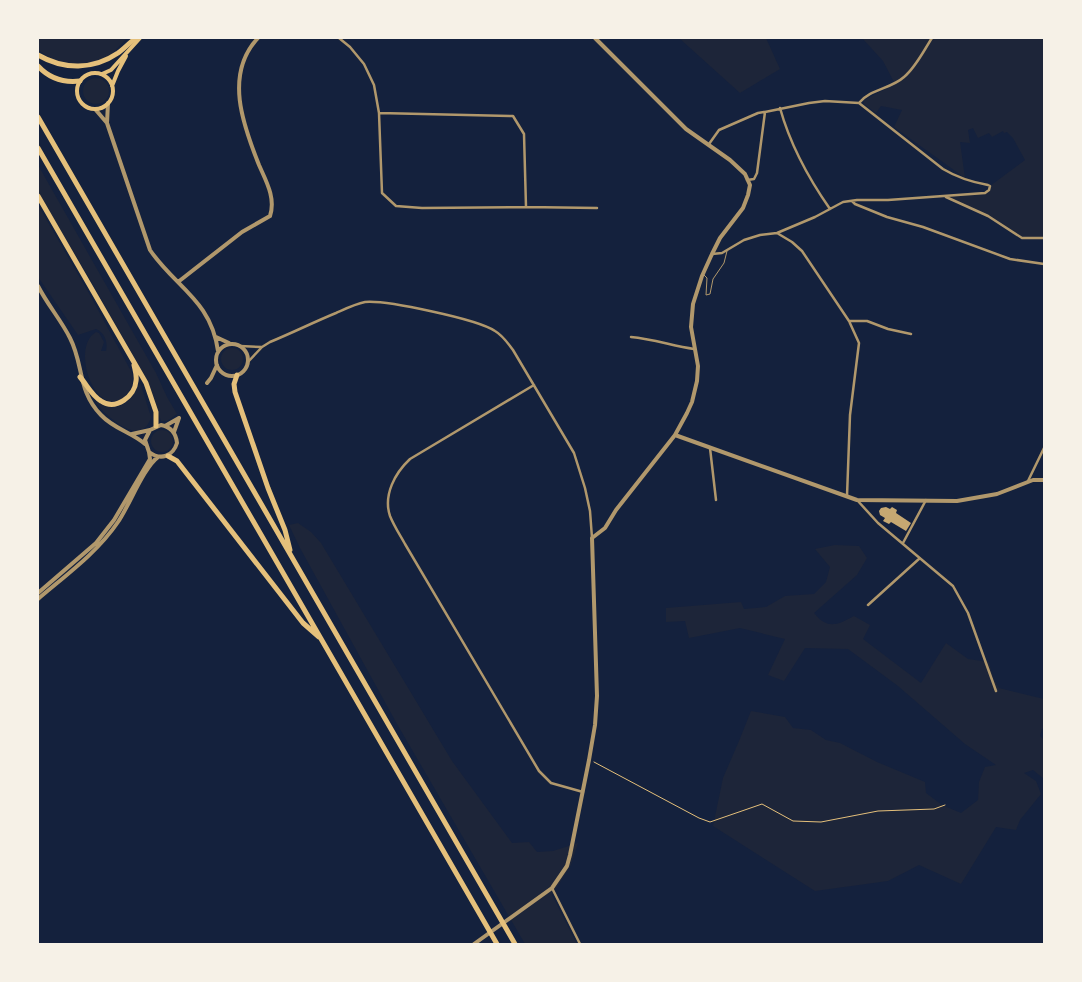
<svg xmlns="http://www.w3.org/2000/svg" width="1082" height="982" font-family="'Fira Sans',sans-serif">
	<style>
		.green { fill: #1d2539 }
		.building { fill: #c6a872 }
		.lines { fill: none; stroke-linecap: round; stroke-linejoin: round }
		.path { stroke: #e5c07b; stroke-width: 1 }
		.service { stroke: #b1986c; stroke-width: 1 }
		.minor { stroke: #b1986c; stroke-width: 2.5 }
		.tertiary { stroke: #b1986c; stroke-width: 4 }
		.secondary { stroke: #e5c07b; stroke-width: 4 }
		.motorway { stroke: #e5c07b; stroke-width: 5 }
	</style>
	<rect width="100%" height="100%" fill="#14213d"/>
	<path class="green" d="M38,38H127L110,56L86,64H67L50,58L38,50Z
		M679,38H766L780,69L740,93Z
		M862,38H1044V238H1022L988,216L945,196L985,193L989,190L990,186L1025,160L1013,138L1007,132L1004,133L1003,131L992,137L989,133L978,138L973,128L968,130L970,143L960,142L965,178L894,127L902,110L881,106L876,113L864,104V100L895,84L883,61Z
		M83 91a13 13 0 1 1 26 0a13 13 0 1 1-26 0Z
		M38,165L156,373L167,397L177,414L167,421H161L145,376L88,276L38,192Z
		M38,205L90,295L132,373C134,381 132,388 127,394C99,426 68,349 96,332L99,333L104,342L101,351H106C108,342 105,333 96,329L78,335L38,277Z
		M221 359a11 11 0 1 1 22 0a11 11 0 1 1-22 0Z
		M140,382L151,417C142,449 107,417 96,403L97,401C116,416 134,401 140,382Z
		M151 441a11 11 0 1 1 22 0a11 11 0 1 1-22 0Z
		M298,523L311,532L321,543L452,761L512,843L529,842L537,852L553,851L578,843L571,865L552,895L577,944H525L397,724L300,548L289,525Z
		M835,545L859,546L867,558L857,575L814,613C828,630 837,625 854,616L870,625L863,639L921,683L946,643L968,659L989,662L993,678L999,688L1044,699V728L1042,729L1040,736L1044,740V779L1033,770L1024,773L1036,781L1041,794L1020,820L1016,830L996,827L961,884L919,865L888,881L815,891L713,826L723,778L739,741L751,711L785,717L793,728L811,730L826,740L840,743L877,762L925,782L926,793L942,805L961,813L978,800L979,782L985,767L996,765L965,744L898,686L848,649L805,648L784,681L768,675L785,639L740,628L689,638L685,621L666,622V608L741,602L744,609L766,607L785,596L814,594L826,582L830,567L815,549Z"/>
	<path class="building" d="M886,507L890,509L892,507L897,510L896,513L911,523L906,531L891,522L889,524L883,521L885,518L880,515L879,511L881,508Z"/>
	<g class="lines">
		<path class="path" d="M594,762L699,818L710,822L762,804L793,821L821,822L878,811L934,809L945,805"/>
		<path class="service" d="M704,275L707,278L706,295L710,294L713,279L724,263L727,251"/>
		<path class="minor" d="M339,38L350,47L364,64L374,85L379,113L382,193L396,206L422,208L526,207L524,134L513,116L379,113
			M780,108C790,144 809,179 830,209
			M709,144L719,130L758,113L764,112
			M747,180L754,179L757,173L765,112L809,103L825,101L859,103C870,89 891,89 904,77C916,67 924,50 932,38
			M946,197L988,216L1022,238H1044
			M852,201L855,204L887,217L923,227L1010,259L1044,264
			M526,207L597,208
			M777,233L792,242L802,251L849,321L859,343L850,415L847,496
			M712,254L722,253L744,240L760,235L777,233L815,217L843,202L857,200H888L985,193L989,190L990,186L988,185C971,182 958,178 943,169L859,103
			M849,321H867L888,329L911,334
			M631,337C653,339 673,346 694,349
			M240,346L262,347
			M247,363L262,347L270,342C292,333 314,322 336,313C345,309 355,304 365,302C386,300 477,319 495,331C502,335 508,343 513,350L574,453L585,488L590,511L592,538
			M534,385L410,459C395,473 383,495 390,516C394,526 400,535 405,544L539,771L551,783L583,792
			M710,448L716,500
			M1028,481L1044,448
			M857,500L878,523L953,586L968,613L996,691
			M903,543L926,500
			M868,605L920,558
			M552,888L580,944"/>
		<path class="tertiary" d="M108,103L107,123L150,250C175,287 211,300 218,351
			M95,109L107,123
			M178,282L242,232L270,216C276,198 266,181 259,165C243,125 224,74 258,38
			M38,286C47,304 61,320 70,338C84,365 77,390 101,415C114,429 131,432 145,444
			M216,337L229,343
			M216 360a16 16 0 1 1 32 0a16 16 0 1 1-32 0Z
			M207,383L211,378L217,365
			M165,426L179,418
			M174,432L179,418
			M132,434L150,430
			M675,435L857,500L957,501L997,494L1033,480H1044
			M38,593L96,543L114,520L150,459L149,452L145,440L150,430L161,425C171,427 176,433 177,443C173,456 161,461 149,452
			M38,599C66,575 97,553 118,522C129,506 144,467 158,457
			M474,944L552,888L567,866L570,855L589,760L595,725L597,696L592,538L605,528L616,510L675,435L687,413L692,402L697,381L698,366L691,327L693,304L702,276L712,254L720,238L743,208L748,195L750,185L745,174L730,160L686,129L595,38"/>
		<path class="secondary" d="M77 91a18 18 0 1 1 36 0a18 18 0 1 1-36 0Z
			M102,74L111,70L140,38
			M112,86L118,71L126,56"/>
		<path class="motorway" d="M38,55C64,70 93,70 118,53C125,48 130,42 136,38
			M38,66C49,78 63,83 80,81
			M38,117L515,944
			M38,148L497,944
			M38,196L146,383L156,412V426
			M237,375L234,384L235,392L268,488L285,530L290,550
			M80,377C87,385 92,396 101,401C116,411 135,396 136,381C137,375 135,370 134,365
			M168,456L177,461L303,623L319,637"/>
	</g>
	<rect width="1082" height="982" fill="none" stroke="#f6f1e7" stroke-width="78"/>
</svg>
